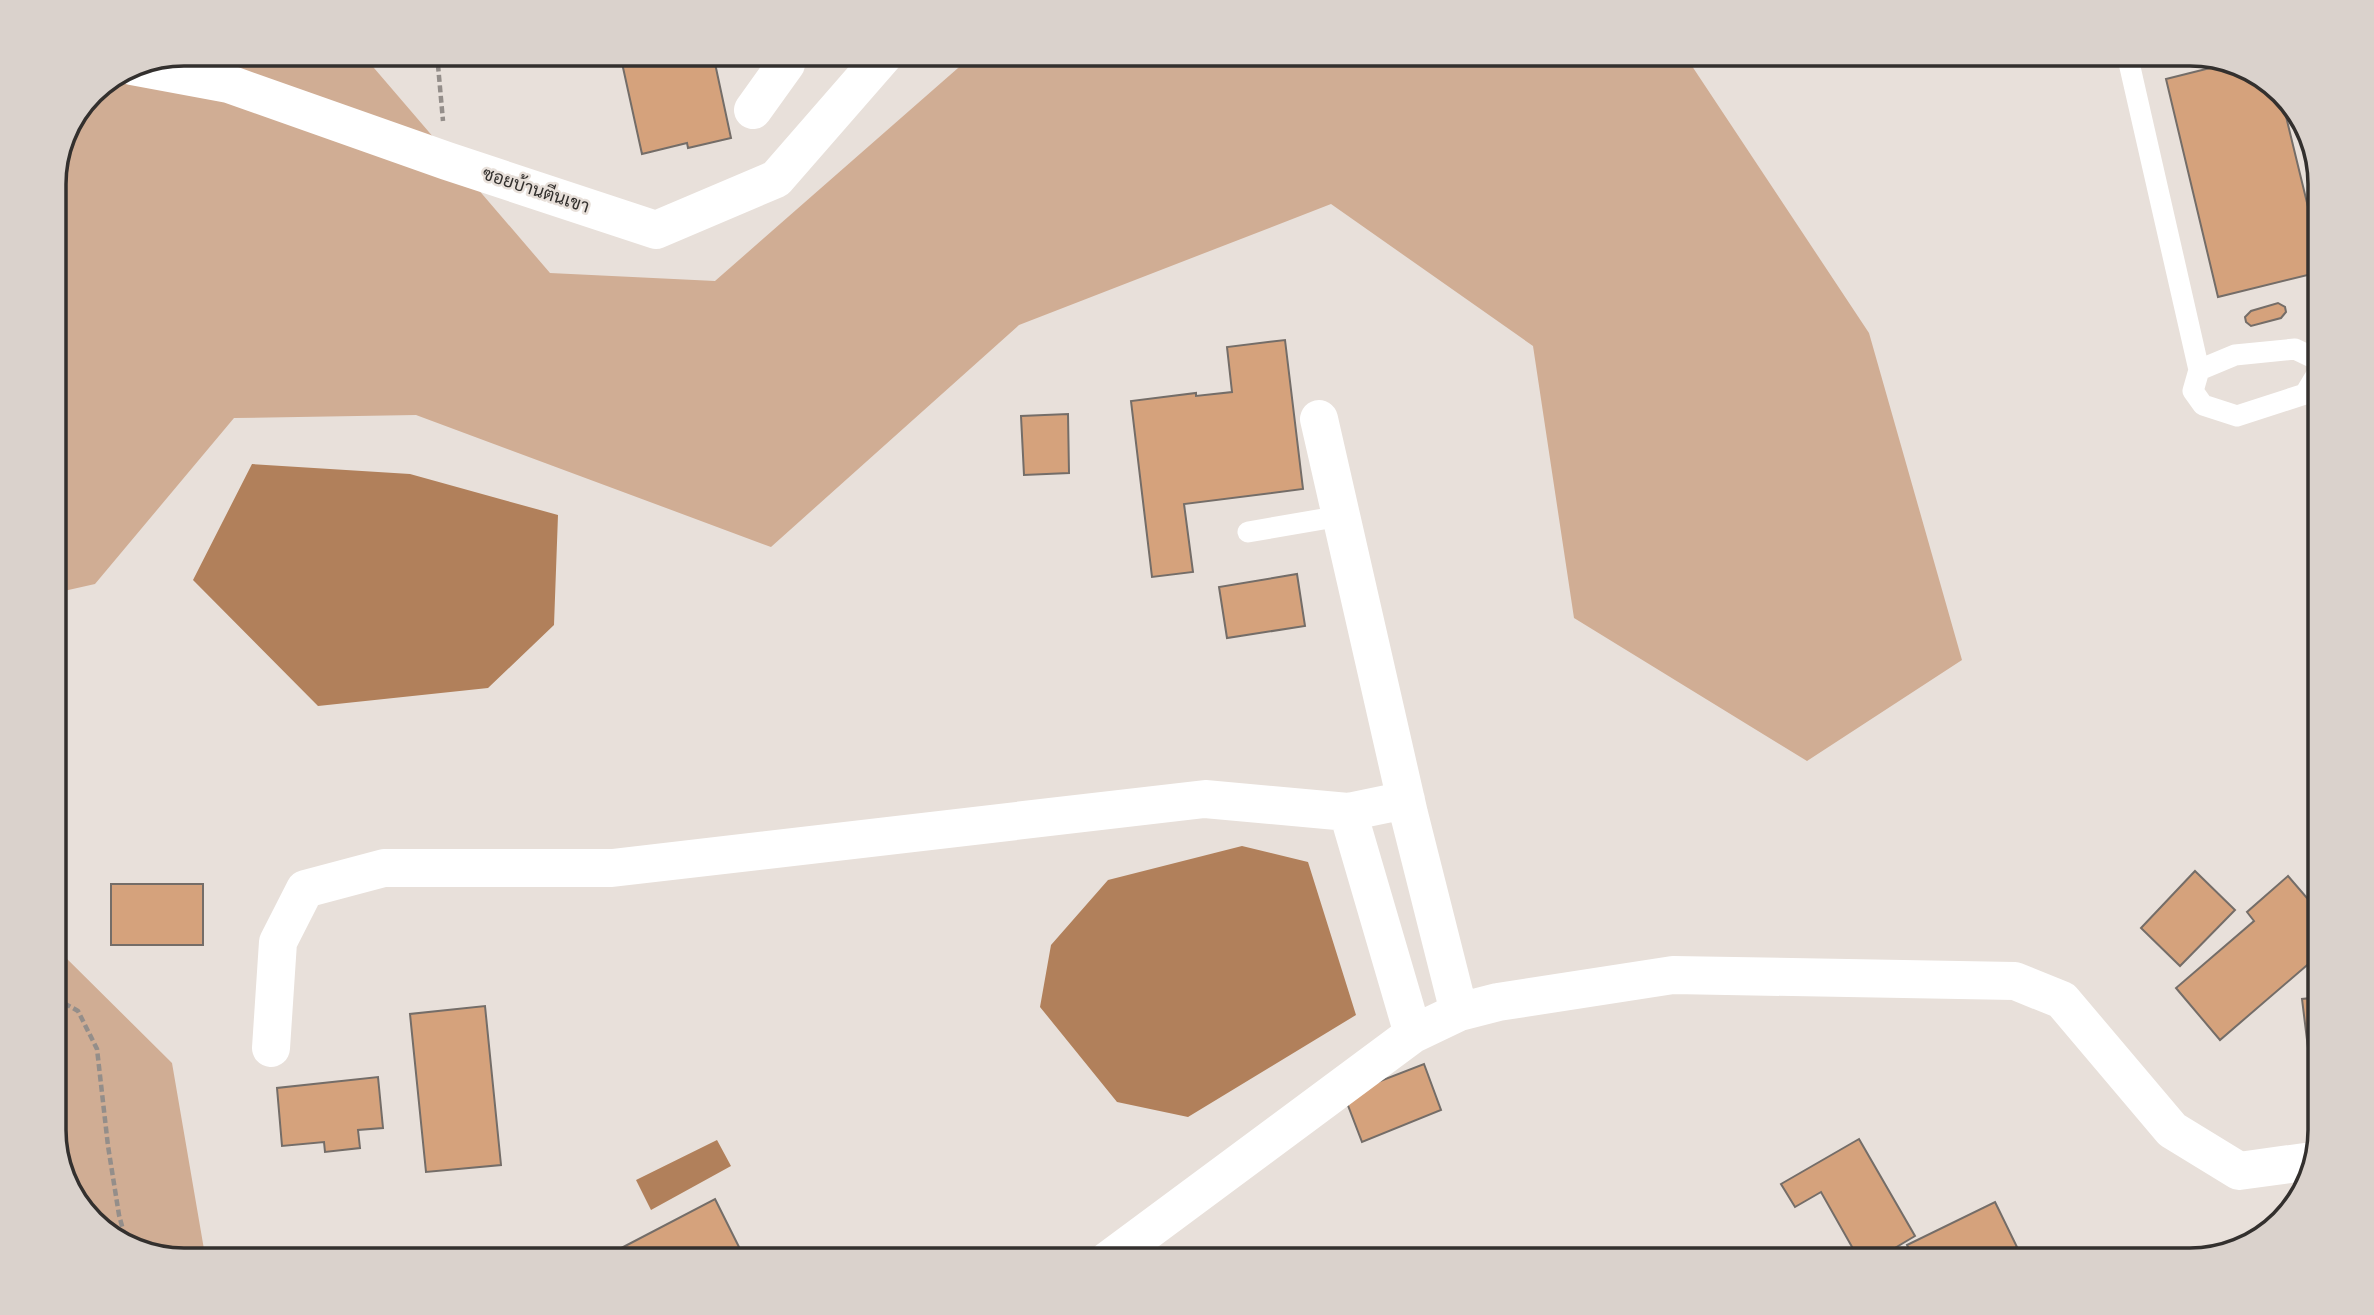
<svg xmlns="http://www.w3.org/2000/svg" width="2374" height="1315" font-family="'Source Sans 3',Sarabun,sans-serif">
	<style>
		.green { fill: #d0ad94 }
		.water { fill: #b1805b }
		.building { fill: #d5a27c; stroke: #746d68; stroke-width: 2 }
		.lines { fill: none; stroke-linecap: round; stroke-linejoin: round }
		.path { stroke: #948e8a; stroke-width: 4.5; stroke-dasharray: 7 3.5; stroke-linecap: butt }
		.service { stroke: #fff; stroke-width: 21 }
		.minor { stroke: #fff; stroke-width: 38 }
		.labels { text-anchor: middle; stroke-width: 5; stroke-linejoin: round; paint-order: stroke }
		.street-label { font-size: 18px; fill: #33302e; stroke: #e8e0da }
		.rim { fill: none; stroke: #33302e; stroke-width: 3.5 }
	</style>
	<rect width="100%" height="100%" fill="#e8e0da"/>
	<path class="green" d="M185,54H362L550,273L715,281L974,54H1684L1869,333L1962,660L1807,761L1574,618L1533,346L1331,204L1019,325L771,547L416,415L234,418L95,584L55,593V177L93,92L135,64Z
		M55,947L172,1063L206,1261H185L120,1243L72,1196L55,1138Z"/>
	<path class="water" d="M252,464L410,474L558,515L554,625L488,688L318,706L193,580Z
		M1242,846L1308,862L1356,1015L1188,1117L1117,1102L1040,1007L1051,945L1108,880Z
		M717,1140L731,1166L651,1210L636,1180Z"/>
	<path class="building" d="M660,54H713L731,138L688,148L687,143L642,154L622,63Z
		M2226,64L2254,72L2282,100L2320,256V272L2218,297L2166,79Z
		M2278,303L2285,307L2286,312L2281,318L2251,326L2246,322L2245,317L2251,311Z
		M1285,340L1303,489L1184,504L1193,572L1152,577L1131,401L1196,393V396L1232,392L1227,347Z
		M1068,414L1069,473L1024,475L1021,416Z
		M1297,574L1305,626L1227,638L1219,587Z
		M2195,871L2235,910L2180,966L2141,928Z
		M2288,876L2320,913V954L2220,1040L2176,988L2254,921L2247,912Z
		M111,884H203V945H111Z
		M2320,997V1104L2315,1105L2302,999Z
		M485,1006L501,1165L426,1172L410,1014Z
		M1424,1064L1441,1110L1362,1142L1344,1095Z
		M378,1077L383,1128L358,1130L360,1148L325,1152L324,1142L282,1146L277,1088Z
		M1859,1139L1915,1236L1873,1261H1860L1821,1192L1795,1207L1781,1184Z
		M715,1199L746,1261H609L606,1256Z
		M1995,1202L2017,1247L1999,1256L2001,1261H1915L1907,1245Z"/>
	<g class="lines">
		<path class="path" d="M437,54L443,121
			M2285,112L2293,110
			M55,998L78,1011L97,1049L108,1146L119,1215L127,1245"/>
		<path class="service" d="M2127,54L2199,370
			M2320,361L2295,349L2235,355L2199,370L2193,391L2203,405L2237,416L2305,394L2320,369
			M1248,532L1341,516"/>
		<path class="minor" d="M132,66L229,84L447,161L656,230L776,179L885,54
			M753,110L786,64L788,54
			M1319,419L1409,814L1459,1012
			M1348,812L1413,1034
			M271,1048L278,942L305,889L384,868H612L1205,799L1348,812L1406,800
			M1107,1261L1413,1034L1459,1012L1498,1002L1673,975L2015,981L2062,1000L2172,1130L2239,1171L2312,1161"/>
	</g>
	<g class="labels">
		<g class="street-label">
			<text transform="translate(536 190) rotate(18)" y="6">ซอยบ้านตีนเขา</text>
		</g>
	</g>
	<path d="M0 0H2374V1315H0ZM184 66H2190A118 118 0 0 1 2308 184V1130A118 118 0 0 1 2190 1248H184A118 118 0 0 1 66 1130V184A118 118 0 0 1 184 66Z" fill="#dad2cc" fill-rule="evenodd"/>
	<path class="rim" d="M184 66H2190A118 118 0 0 1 2308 184V1130A118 118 0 0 1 2190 1248H184A118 118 0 0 1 66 1130V184A118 118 0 0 1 184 66Z"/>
</svg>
